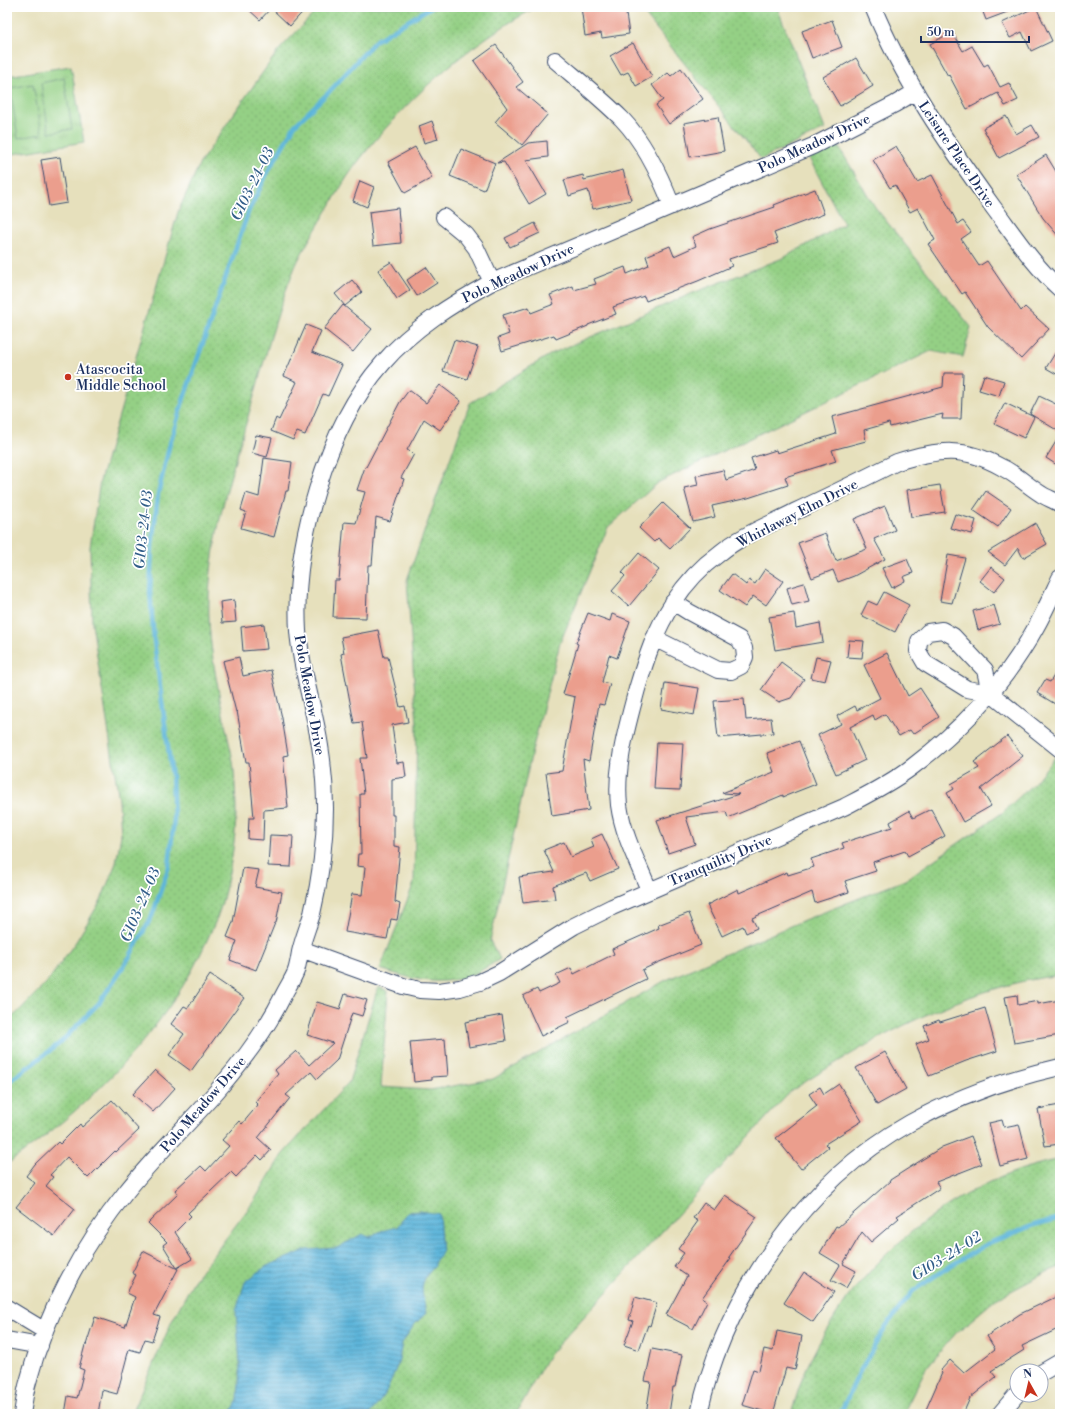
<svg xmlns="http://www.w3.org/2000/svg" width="1067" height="1421" font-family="'Libre Bodoni',serif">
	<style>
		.grass { fill: url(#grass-dots); stroke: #588072 }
		.park { fill: url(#park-tufts); stroke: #588072 }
		.pitch { fill: #94d085; stroke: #588072 }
		.water { fill: url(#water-rules); stroke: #3c729c }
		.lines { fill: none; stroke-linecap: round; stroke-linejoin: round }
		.stream { stroke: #5db5da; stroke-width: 4.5 }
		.building { fill: #eb9e8d }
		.minor-casing { stroke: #394a6c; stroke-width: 18 }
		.minor { stroke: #fff; stroke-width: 16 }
		.poi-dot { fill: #c8321e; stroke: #fff; stroke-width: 1.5 }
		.labels { text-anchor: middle; stroke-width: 3.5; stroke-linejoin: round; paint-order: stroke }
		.street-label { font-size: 14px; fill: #1b2f5e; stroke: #fff }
		.poi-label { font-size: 14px; fill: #1b2f5e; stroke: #fff; text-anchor: start }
		.water-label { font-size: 15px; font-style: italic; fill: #325e89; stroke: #fff }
	</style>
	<defs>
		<pattern id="grass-dots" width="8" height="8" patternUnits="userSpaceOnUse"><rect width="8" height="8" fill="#94d085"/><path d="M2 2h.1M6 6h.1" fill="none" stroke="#7fb375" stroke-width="1.8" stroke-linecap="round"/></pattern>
		<pattern id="park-tufts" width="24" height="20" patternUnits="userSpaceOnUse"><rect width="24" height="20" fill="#94d085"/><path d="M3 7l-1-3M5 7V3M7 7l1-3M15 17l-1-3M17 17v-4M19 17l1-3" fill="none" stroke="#7fb375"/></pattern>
		<pattern id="water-rules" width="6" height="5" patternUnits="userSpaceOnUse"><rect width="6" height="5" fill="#5db5da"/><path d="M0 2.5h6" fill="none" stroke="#4c94b4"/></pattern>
	</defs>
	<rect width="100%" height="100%" fill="#fff"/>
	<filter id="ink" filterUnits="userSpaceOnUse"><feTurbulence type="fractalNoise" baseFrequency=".025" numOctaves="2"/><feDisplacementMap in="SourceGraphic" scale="8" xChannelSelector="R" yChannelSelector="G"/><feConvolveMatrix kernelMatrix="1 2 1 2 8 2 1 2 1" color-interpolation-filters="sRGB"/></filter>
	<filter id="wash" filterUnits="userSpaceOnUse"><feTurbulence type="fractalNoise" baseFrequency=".012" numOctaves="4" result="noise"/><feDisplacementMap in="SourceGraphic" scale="16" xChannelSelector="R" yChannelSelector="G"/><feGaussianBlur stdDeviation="0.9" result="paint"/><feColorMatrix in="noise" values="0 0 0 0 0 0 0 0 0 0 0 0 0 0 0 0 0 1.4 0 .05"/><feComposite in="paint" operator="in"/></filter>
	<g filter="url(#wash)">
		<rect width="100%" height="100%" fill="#e6e0bc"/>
		<path class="grass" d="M320,7H537C465,45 403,102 354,167C343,182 335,198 325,214C315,231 303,249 295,267C276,313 264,363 250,410C232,471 212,532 209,596C207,640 217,682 225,724C228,740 233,755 234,771C235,785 236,799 236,812C236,841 229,878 221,906C218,917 213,927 208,938C169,1028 87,1109 7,1164V1021L17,1013L48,981L77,940L101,900L116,863L121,835L119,800L92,623L90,547L100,481L178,212L200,163L244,99L278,51Z
			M639,7H777L825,129L761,159Z
			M837,144L875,207L971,327L963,357L931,351L659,482L608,527L560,643L532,751L490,941L500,959C492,964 484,969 476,973C442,988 414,980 380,969L414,883L417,724L407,580L470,403L553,353L693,293L783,258L844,224L809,158Z
			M1055,757L1060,762V868L1058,871L1060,876V975C962,987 872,1039 791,1091L548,1356L516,1414H131L172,1321L193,1282L254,1201L282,1155L349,1082L378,987L388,991L381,1087L430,1090L493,1079L666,980L804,920L905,880L1002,813L1035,782Z
			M1060,1159V1267L1049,1271L996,1299L956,1333L926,1368L903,1414H791C795,1402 798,1390 802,1379C813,1351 831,1321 848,1297C853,1290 860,1283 866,1276C916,1219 985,1174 1060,1159Z"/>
		<path class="park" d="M71,66L84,142L7,155V76Z"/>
		<path class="pitch" d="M64,78L72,129L49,133L41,83Z
			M33,84L42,134L18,138L10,88Z"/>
		<path class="water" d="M420,1211L439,1214L442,1253L435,1261V1266C417,1284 422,1290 426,1313L414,1325L402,1343L398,1364L384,1396L370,1414H230L238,1400L240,1364L236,1311L245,1282L267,1266L306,1250L337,1248L362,1234L369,1237L381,1231L397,1227L408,1212Z"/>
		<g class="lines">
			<path class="stream" d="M7,1083L60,1043L99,1003L129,958L152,916L169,866L174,819L172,777L154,641L150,592L152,546L158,494L170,443L184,398L249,210L270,168L295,125L329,92L375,41L431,7
				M840,1414L859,1373L886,1326L913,1291L950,1266L989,1243L1034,1225L1060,1218"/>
		</g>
		<g id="blocks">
			<path class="building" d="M246,7H307L290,26L271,8L260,20Z
				M581,7H625L629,34L602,38L601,33L585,36Z
				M981,7H1018V8L986,20Z
				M1036,7L1052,41L1031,51L1022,32L1010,38L1002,23Z
				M832,20L842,47L812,58L802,31Z
				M952,32L963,51L972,46L984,66L988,64L1000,87L1009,83L1018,100L1005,106L998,93L967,109L949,75L948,76L930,44Z
				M633,43L652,77L636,86L628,72L621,75L610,56Z
				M496,45L523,82L516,87L548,114L522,145L495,122L507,108L474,61Z
				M856,58L873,86L840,106L823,77Z
				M681,68L703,99L669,124L656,105L663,100L652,85L668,73L671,76Z
				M1006,116L1016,134L1032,125L1039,137L999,158L983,128Z
				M718,117L724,151L690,157L684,123Z
				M432,121L438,139L424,143L419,126Z
				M547,141L548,157L526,160L546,194L529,204L504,162L497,163L528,143Z
				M896,146L917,182L932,175L958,224L963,221L971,232L961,239L979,266L987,261L1021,311L1025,307L1049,329L1021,359L988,327L965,292L962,294L928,244L935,240L918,208L910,212L895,185L890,188L873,160Z
				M415,147L432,178L405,193L388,162Z
				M461,149L495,163L484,190L450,176Z
				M1046,155L1060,178V238L1043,218L1016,174Z
				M60,157L67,203L49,206L41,160Z
				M623,170L631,200L593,209L588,190L569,196L564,180L583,175L584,180Z
				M360,181L374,187L367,207L353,201Z
				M815,189L824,214L774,233L778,243L729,259L732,266L698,281L646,301L644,296L613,307L616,314L588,325V326L556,339L554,335L502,351L498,338L509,334L503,315L529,307L531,313L554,304L550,295L573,286L574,290L596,284L594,279L625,267L627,274L649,265L646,256L670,246L674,256L696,246L692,237L710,229L775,207L774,205Z
				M398,208L401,243L373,246L369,212Z
				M535,223L540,233L510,247L505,238Z
				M391,262L410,290L397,299L378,270Z
				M426,267L437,283L417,296L407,280Z
				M352,280L362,292L345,306L335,294Z
				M343,305L372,329L353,352L324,329Z
				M306,325L321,331L312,352L342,365L328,396L323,394L305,435L297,432L293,440L271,431L276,418L279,420L297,382L284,376Z
				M454,340L478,347L467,379L443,371Z
				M1060,345V376L1046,368Z
				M944,373H963L961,419H942L943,414L890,427L889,423L864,430L866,441L832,450L836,461L785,477L788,485L748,498L712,506L715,517L693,522L684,488L698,485L696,476L723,470L726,480L755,470L751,458L776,450L777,453L836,434L832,417L943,387Z
				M984,375L1004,381L999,396L979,390Z
				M440,385L461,401L440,430L424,419L407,450L414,454L401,478L404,479L390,521L376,517L372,565H368L366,618L333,617L335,580H339L344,522L356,523L365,492L357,490L365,467H366L400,402L409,390L426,403Z
				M1039,396L1060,406V432L1030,414Z
				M1005,403L1034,417L1024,438L994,424Z
				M256,435L272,438L267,457L252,453Z
				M1060,435V467L1046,458Z
				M264,458L292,462L288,491H286L274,537L241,528L246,512L241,510L246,493L259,497Z
				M940,485L945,512L911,517L907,490Z
				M986,491L1011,508L998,527L973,510Z
				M663,503L690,528L670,549L658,538L654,542L639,528Z
				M885,506L895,530L874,539L885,559L854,576L838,582L833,570L812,578L798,543L825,533L836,561L867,549L854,519Z
				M955,514L976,520L972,534L950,528Z
				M1036,523V525L1047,544L1023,558L1018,548L1005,565L988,552Z
				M639,553L659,570L629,606L612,591L625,576L622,573Z
				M948,555L965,558L952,603L940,601Z
				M907,559L913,573L903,577L905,581L892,588L882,568Z
				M991,567L1005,578L994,592L980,581Z
				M765,569L783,581L766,605L753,596L745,607L720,590L732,574L746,585L749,580L755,584Z
				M804,583L809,601L792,605L787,588Z
				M884,592L909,605L895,632L861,615L868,601L877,605Z
				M234,600L236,622L222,623L220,602Z
				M994,605L1000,624L978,630L973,611Z
				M588,613L610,621L612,614L630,621L617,658L609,655L602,682L610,684L604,705L599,704L589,761L583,759L589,810L552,816L546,773L562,771L575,697L563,694L578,644L576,643Z
				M794,613L796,628L820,623L823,642L775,650L769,617Z
				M264,624L267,649L243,651L241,627Z
				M378,630L384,657H388L400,707L405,706L408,722L392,725L397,763L404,762L406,777L392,779V815H394V846L400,847L395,902L400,904L397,920L391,919L387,939L345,932L352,894L362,895L365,867L357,866L358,854H361L360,794H364L360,758H367L362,722L354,723L341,654L344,653L341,637Z
				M849,640L864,641L862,658L847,657Z
				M887,653L908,696L920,688L939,717L913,734L910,730L899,736L885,714L875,720L873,715L850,727L865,760L836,774L818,735L841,724L837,716L855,706L857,710L880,698L864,665Z
				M239,657L243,676L271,670L282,718L288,755L283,756L288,808L264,810L263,840L248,839L249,818H254L249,762H246L237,711L236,712L223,661Z
				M816,657L831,660L825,681L811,678Z
				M781,662L804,679L791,698L779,702L761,690Z
				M1060,666V707L1037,693L1045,680L1050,682Z
				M665,683L699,688L694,715L661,709Z
				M744,699L746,720L771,718L773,733L718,738L714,701Z
				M1007,736L1023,756L981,789L991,806L963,822L947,793L954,789L951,784L979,768L974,762Z
				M799,741L816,784L783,797V795L728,818L726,812L686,817L695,844L668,853L657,820L739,794L722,793L774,772L767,753Z
				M657,742L683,743L680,790L654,789Z
				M931,809L945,836L908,856L905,851L873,862L876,871L845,881L849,892L815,903L812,892L752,918L757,928L746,933L743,926L722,936L707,905L738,889L739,893L787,872L788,875L814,867L811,859L844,848L842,843L892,827L890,822L909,811L913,818Z
				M602,834L618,869L590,881L586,873L553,886L555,899L523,903L519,877L554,872L544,850L564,842L571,857L594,847L591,839Z
				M270,835L293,836L291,867L268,866Z
				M243,868L259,870L255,887L282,892L276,923H275L256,970L230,960L237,941L227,937L233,922Z
				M689,913L701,945L657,963L642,970L646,979L567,1017L570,1022L541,1036L523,996L537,989L539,993L560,983L556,975L571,968L574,974L614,954L612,949L659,928L658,925Z
				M210,975L244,998L191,1071L169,1055L184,1034L171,1024L184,1006L188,1008Z
				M345,994L367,1000L362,1016L352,1013L337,1060L317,1079L311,1072L286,1095L290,1098L258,1138L271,1150L262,1160L257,1155L236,1177L231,1172L188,1213L191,1216L175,1232L192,1259L177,1268L163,1245L167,1242L148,1223L178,1194L175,1190L201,1166L206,1171L229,1146L222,1140L239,1121L242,1124L258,1105L255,1102L278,1074L275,1070L296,1051L309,1065L333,1043L307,1035L317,1002L340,1009Z
				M1017,995L1018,1005L1038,1001V1004L1060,1000V1035L1014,1043L1005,997Z
				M985,1008L997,1051L966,1061L929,1076L916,1044L929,1039L924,1026L939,1020L940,1022Z
				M502,1015L506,1041L469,1047L465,1022Z
				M445,1039L448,1076L432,1077V1080L414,1082L410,1042Z
				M885,1052L906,1089L877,1105L856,1068Z
				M155,1070L175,1088L153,1112L133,1094Z
				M839,1084L862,1121L825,1144L828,1147L801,1169L776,1138L817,1106L809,1094L820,1087L824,1094Z
				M112,1100L139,1130L116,1152L115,1151L88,1178L67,1157L50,1175L53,1177L46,1186L75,1209L54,1236L16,1207L35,1183L26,1176L35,1164L58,1142L60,1144L80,1124L82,1127Z
				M1060,1105V1144L1045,1146L1038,1109Z
				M1002,1120L1004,1127L1019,1124L1028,1159L1000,1166L989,1123Z
				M971,1136L982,1164L936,1182L940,1188L897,1216L899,1218L871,1242L862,1232L843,1264L856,1271L846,1288L831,1280L840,1265L820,1253L836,1226L838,1227L890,1181V1180L942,1147Z
				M725,1195L757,1217L729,1257L731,1258L702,1298L707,1301L693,1329L666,1315L687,1276L674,1267L684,1253L678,1249L698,1221L693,1218L704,1203L714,1210Z
				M143,1251L178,1269L154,1315L160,1317L152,1341L145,1339L140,1352L129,1349L117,1394L102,1390L98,1414H65L68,1396L77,1398L84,1370L79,1368L85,1345H86L95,1317L125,1327L135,1297L127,1293L136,1275L132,1273Z
				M804,1272L834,1292L813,1322L784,1303Z
				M1060,1295V1328L1022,1346L1024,1350L991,1371L996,1377L970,1398L963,1414H924L942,1373L940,1371L950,1360L964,1373L995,1349L987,1336L1020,1314Z
				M635,1297L657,1303L650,1326L648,1325L639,1350L624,1345L633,1321L629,1320Z
				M777,1331L802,1336L795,1370L786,1368L773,1414L742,1405L753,1369L759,1371L764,1349L773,1351Z
				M652,1349L682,1355L675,1387H673L669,1414H646L651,1382L645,1381Z"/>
		</g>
	</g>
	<g filter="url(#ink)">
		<use href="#blocks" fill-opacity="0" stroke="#394a6c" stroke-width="1"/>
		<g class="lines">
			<defs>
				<path id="minor" d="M873,7C903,80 947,143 993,207C1014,235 1034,266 1060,289
					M555,60C577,79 601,98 622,119C645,143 660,175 672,206
					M444,217L466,235L476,248L492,282
					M654,638L718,670L731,671L741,666L745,657L744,648L739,639L689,612L673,602
					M990,693L985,670L953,636L942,630L928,632L919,641L918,651L925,663L967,689L990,693L1060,749
					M649,890C638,863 623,835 619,805C615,766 627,727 637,689C646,659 655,630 673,603C685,584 702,566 720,553C742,535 769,525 794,512C829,496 863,479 897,462C939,449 964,446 1003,468C1017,475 1028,486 1041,494C1047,498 1054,500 1060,504
					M301,949L403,986L420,990L439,991L460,988L480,982L499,973L574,926L612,907L844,807C867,795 891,783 912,767C961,730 1006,682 1036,627C1045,611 1052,595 1060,578
					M7,1308L45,1331
					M7,1340L40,1346
					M1041,1373L1060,1362
					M22,1414C24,1403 25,1392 28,1382C46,1313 82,1247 126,1192C156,1154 191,1122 222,1085C246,1057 268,1027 284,994C288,986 293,979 296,971C298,965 299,958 300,952C303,939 308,927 312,914C325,860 329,801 320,746C314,707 301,670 298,631C293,546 326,427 383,363C413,328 452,304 492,282L813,146L895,104L915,92
					M699,1414C724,1297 805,1182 910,1123C957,1097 1007,1079 1060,1067
					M1000,1414L1017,1394"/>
			</defs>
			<use href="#minor" class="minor-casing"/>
			<use href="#minor" class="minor"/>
		</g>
	</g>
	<circle class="poi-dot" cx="68" cy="377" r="4"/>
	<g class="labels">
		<g class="street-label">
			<text transform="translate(814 143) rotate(-25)" y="5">Polo Meadow Drive</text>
			<text transform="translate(957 154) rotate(56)" y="5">Leisure Place Drive</text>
			<text transform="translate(518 273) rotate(-25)" y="5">Polo Meadow Drive</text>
			<text transform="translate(797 513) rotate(-27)" y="5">Whirlaway Elm Drive</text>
			<text transform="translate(310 695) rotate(80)" y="5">Polo Meadow Drive</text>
			<text transform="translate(720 860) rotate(-23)" y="5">Tranquility Drive</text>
			<text transform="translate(203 1104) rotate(-49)" y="5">Polo Meadow Drive</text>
		</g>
		<g class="poi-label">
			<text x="76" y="374">Atascocita<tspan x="76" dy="16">Middle School</tspan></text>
		</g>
		<g class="water-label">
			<text transform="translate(252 184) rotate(-64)" y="5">G103-24-03</text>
			<text transform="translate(143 530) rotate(-84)" y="5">G103-24-03</text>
			<text transform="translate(140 905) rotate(-67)" y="5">G103-24-03</text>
			<text transform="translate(946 1256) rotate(-32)" y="5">G103-24-02</text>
		</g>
	</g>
	<rect width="1067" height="1421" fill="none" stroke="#fff" stroke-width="24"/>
	<g transform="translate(1029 1383) rotate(352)"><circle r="19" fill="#ffffff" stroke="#a4acbf"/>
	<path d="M0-3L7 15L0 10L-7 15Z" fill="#c8321e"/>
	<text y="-6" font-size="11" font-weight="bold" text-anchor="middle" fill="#1b2f5e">N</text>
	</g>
	<path d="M921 36v6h108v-6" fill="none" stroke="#1b2f5e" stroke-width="2"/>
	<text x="927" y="36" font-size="12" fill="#1b2f5e" stroke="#ffffff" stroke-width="3" paint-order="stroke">50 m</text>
</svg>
